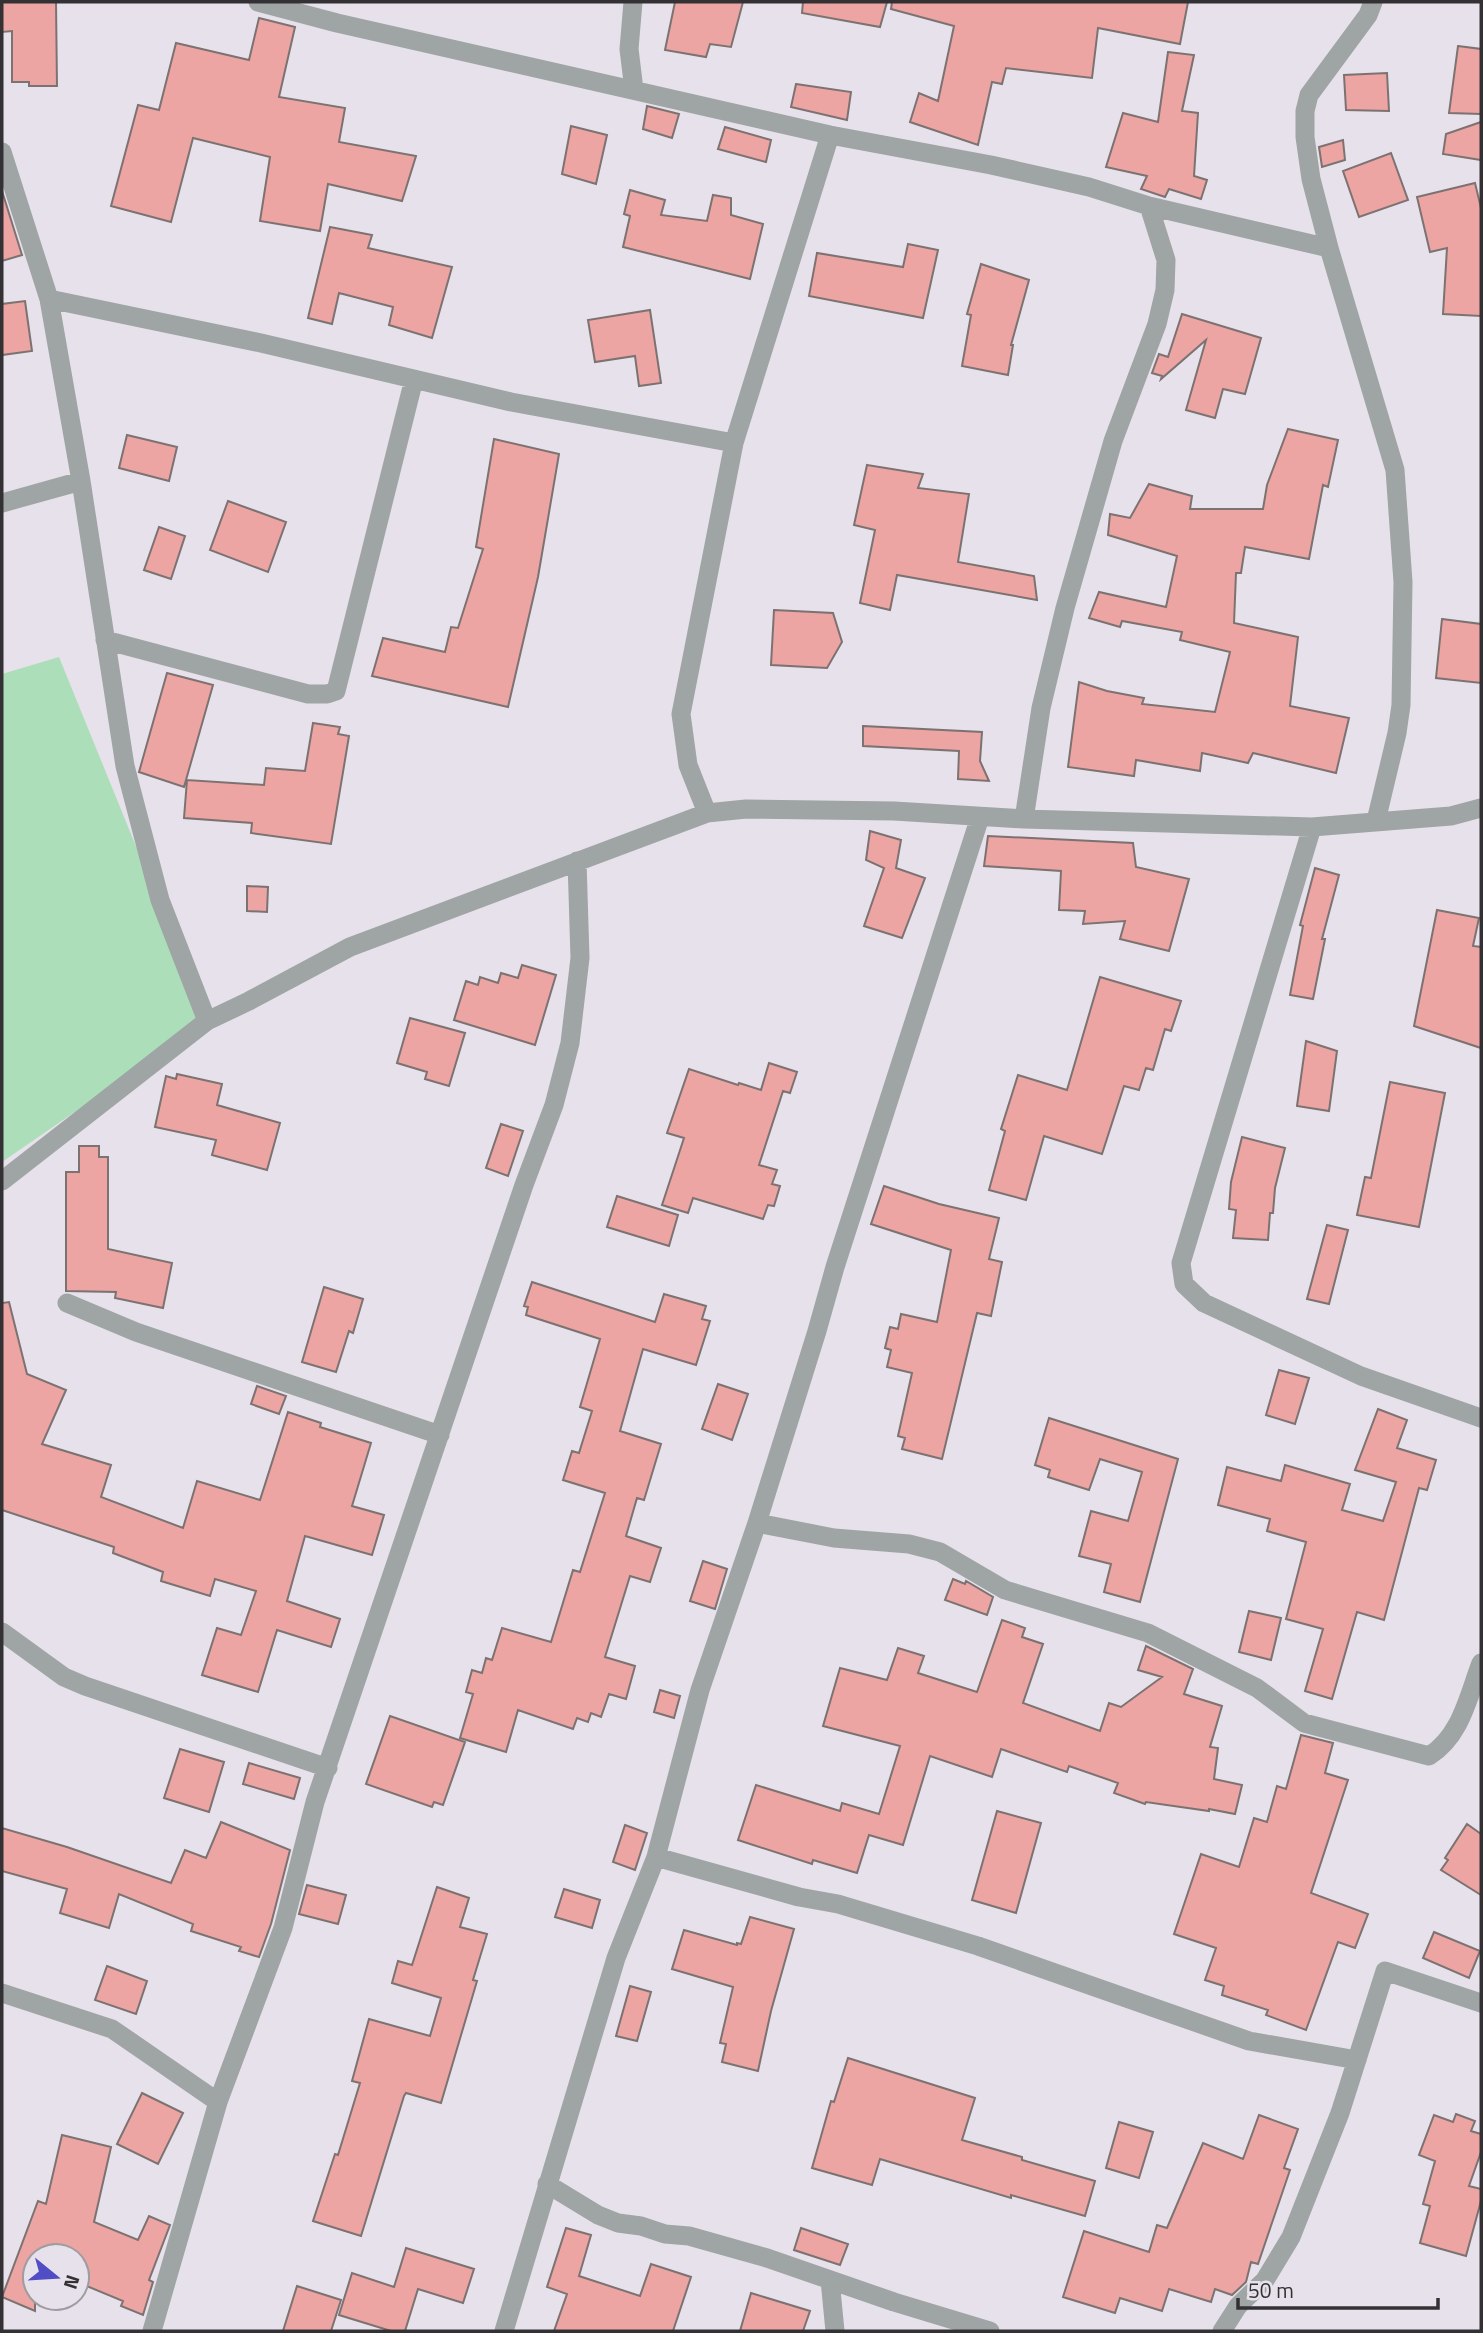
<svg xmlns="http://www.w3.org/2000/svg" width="1483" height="2333" font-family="'Titillium Web',sans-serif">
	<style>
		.green { fill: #acdfb9 }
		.building { fill: #eca5a2; stroke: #7d7272; stroke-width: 2 }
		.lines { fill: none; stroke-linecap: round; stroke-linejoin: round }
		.minor { stroke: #9fa4a4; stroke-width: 19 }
	</style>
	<rect width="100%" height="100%" fill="#e6e1ea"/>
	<path class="green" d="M59,657L207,1021L2,1162V674Z"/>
	<path class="building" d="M2,2H56L57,86H29V82H12V31L2,32Z
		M675,2H743L731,47L710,44L706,57L665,50Z
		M803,2H887L880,27L802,13Z
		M892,2H1188L1180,44L1098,28L1092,78L1006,68L1002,84L992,82L978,145L910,122L919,93L938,101L954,26L891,9Z
		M259,18L295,27L279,97L345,108L339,142L416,156L402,201L328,184L320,231L260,221L270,157L193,138L171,222L111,206L138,105L159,110L176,43L249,60Z
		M1458,46L1481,49V114L1449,113Z
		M1168,52L1194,55L1182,111L1198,113L1194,176L1207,180L1201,199L1169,189L1165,197L1141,189L1147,176L1106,167L1123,113L1158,122Z
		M1387,73L1389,111L1346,110L1344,75Z
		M796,84L851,92L847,120L791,107Z
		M647,106L679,114L672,138L643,129Z
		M1481,122V160L1443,154L1446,134Z
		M571,126L607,135L596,184L562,174Z
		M725,127L771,140L766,162L718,149Z
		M1343,140L1345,160L1322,167L1319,147Z
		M1391,153L1408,200L1359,217L1343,171Z
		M1475,183L1481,208V316L1443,314L1447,248L1430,252L1417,197Z
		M630,190L665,200L661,215L707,221L713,195L731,198V215L763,224L750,279L623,247L630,216L624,214Z
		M2,191L22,255L2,261Z
		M330,227L372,235L368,248L452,267L432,338L389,325L393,307L339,293L332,324L308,318Z
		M908,244L938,250L923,318L809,296L817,253L903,267Z
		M981,264L1029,280L1011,345H1013L1008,375L962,366L971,315L967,314Z
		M25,301L32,351L2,355V304Z
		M650,310L661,383L639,386L635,356L595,362L588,320Z
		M1182,314L1261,338L1245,394L1223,389L1215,418L1186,410L1206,340L1161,379L1162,376L1152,373L1159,354L1168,357Z
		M1288,429L1338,440L1328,487L1323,485L1309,559L1245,547L1241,573H1236L1234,623L1298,637L1290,706L1349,718L1336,773L1253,753L1248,763L1202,753L1200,771L1136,760L1134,776L1068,767L1079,682L1107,691L1144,698L1142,704L1215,712L1230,652L1180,640L1182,632L1122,621L1120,627L1089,618L1099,592L1166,607L1177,556L1108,535L1110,514L1130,518L1149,484L1192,496L1190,509H1263L1267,485Z
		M127,435L177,447L169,481L119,468Z
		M494,439L559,454L538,577L508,707L372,676L383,638L445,652L451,627L458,628L483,549L476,547Z
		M867,465L923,474L918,488L969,494L958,562L1034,576L1037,600L897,575L890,610L860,603L875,530L854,525Z
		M228,501L286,522L268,572L210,550Z
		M159,527L185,536L171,579L144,570Z
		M774,610L833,613L842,642L827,668L771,665Z
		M1442,619L1481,624V683L1436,678Z
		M167,673L213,685L184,787L139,772Z
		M313,723L340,727L338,734L349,736L331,844L251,833L252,823L184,818L187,780L264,785L266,768L305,771Z
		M863,726L982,732L980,761L989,781L958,779L959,751L863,746Z
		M870,831L901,840L896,868L925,878L902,938L864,926L884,868L866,860Z
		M988,836L1133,843L1136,867L1189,879L1169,951L1120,939L1125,921L1083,924L1085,911L1059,910L1061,871L984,866Z
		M1315,868L1339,875L1322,939H1325L1313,999L1290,995L1303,926L1300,925Z
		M247,886L268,887L267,912L247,911Z
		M1437,910L1479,918L1473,946L1481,947V1048L1414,1026Z
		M522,965L556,975L535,1045L454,1020L466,981L478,985L480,977L498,983L501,973L518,978Z
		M1100,977L1181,1001L1171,1031L1165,1029L1153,1070L1146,1068L1139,1090L1124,1086L1102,1154L1044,1136L1026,1200L989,1190L1005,1131L1001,1129L1018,1075L1067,1090Z
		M410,1018L465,1033L449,1086L425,1079L427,1072L397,1063Z
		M1306,1041L1337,1051L1329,1111L1297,1106Z
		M769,1063L797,1072L790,1093L783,1091L759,1165L777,1170L772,1184L780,1186L774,1206L768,1205L763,1219L693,1198L688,1213L662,1205L684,1138L667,1133L689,1069L738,1085L739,1083L761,1090Z
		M177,1074L222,1084L217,1105L280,1123L267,1170L212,1155L216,1140L155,1127L166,1076L176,1079Z
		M1390,1082L1445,1093L1419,1227L1357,1215L1365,1177L1371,1178Z
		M501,1124L523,1131L508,1176L486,1168Z
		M1242,1137L1285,1148L1275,1188L1273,1213H1270L1268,1240L1233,1238L1236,1210L1229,1209L1231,1182Z
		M79,1146H99V1157H108V1249L172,1263L163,1308L115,1298L116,1292L66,1291V1172H79Z
		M884,1186L939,1204L999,1218L989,1259L1002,1262L991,1316L977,1313L942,1459L902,1449L905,1438L898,1436L912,1373L887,1367L891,1350L885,1348L890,1327L898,1329L901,1314L937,1322L951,1250L871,1224Z
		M617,1196L678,1215L669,1246L607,1227Z
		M1327,1225L1348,1230L1329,1304L1307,1299Z
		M532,1282L655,1322L664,1294L706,1306L702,1319L710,1321L696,1365L643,1349L620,1431L661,1444L644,1500L637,1498L626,1536L661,1548L650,1582L630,1576L605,1657L635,1666L626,1699L609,1694L601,1717L591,1713L588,1722L577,1718L573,1729L518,1710L506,1752L460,1738L473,1694L466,1692L472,1670L482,1673L486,1658L492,1660L502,1628L551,1642L573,1570L580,1572L605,1493L563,1480L572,1451L579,1453L592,1411L580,1407L600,1339L526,1315L528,1307L524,1306Z
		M324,1287L363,1299L353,1333L349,1331L336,1372L302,1362Z
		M9,1302L27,1374L66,1390L42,1444L111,1465L101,1497L183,1528L197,1481L260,1500L288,1412L321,1423L320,1427L371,1443L352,1506L384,1515L372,1555L305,1536L287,1601L340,1619L331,1647L277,1630L258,1692L202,1675L217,1628L241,1635L256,1591L215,1579L210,1596L161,1581L163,1572L113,1553L114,1547L2,1510V1303Z
		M1279,1370L1309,1378L1295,1424L1266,1415Z
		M718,1384L748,1394L732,1440L702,1429Z
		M257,1386L286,1396L279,1414L251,1404Z
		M1378,1409L1407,1420L1397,1448L1436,1460L1427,1490L1419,1488L1384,1620L1357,1612L1332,1699L1305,1691L1323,1629L1286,1619L1306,1542L1267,1531L1270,1519L1218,1505L1227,1467L1281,1481L1285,1465L1350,1484L1342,1510L1383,1521L1396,1482L1355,1470Z
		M1049,1418L1178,1459L1140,1602L1104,1592L1111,1564L1079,1556L1091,1511L1128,1521L1142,1472L1100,1459L1089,1490L1048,1477L1050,1470L1035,1465Z
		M703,1561L727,1569L715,1609L690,1601Z
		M953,1579L965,1584L966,1581L993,1597L987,1615L945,1600Z
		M1249,1611L1281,1618L1271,1660L1239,1652Z
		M1002,1620L1025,1628L1022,1637L1043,1644L1023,1703L1100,1731L1109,1703L1121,1707L1162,1677L1138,1670L1146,1646L1193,1669L1184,1694L1222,1706L1210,1747L1218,1748L1214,1779L1242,1785L1235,1814L1209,1809V1811L1146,1802L1145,1804L1114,1793L1118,1783L1069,1766L1067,1772L1001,1749L992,1777L930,1756L903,1845L869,1835L857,1873L813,1860L812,1864L738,1840L756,1785L840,1811L842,1803L879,1814L900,1746L823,1726L840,1668L887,1680L898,1648L924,1656L918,1673L977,1692Z
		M660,1690L680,1696L674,1718L654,1712Z
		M390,1716L465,1742L443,1805L434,1802L432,1807L366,1784Z
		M1301,1735L1333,1743L1325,1773L1348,1780L1311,1893L1368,1914L1355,1948L1338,1942L1306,2030L1266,2015L1268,2010L1222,1995L1224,1986L1205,1980L1216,1948L1174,1934L1201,1854L1239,1867L1254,1818L1267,1822L1277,1786L1286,1789Z
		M180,1749L224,1762L209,1812L164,1798Z
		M249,1763L300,1778L294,1799L243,1784Z
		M997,1811L1041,1823L1016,1913L972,1900Z
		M221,1822L290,1850L271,1924L259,1957L239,1951L241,1947L191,1931L193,1924L119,1894L109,1928L60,1913L67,1889L2,1871V1828L67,1847L171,1883L185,1850L206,1858Z
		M1467,1824L1481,1834V1895L1441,1870L1448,1860L1445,1858Z
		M625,1825L647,1833L635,1870L613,1862Z
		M307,1885L346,1895L338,1924L299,1914Z
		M437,1887L469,1898L460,1927L487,1934L473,1980L477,1981L441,2103L406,2093L404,2096L361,2236L313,2221L335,2154L338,2155L360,2083L352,2081L369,2019L430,2036L441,1998L392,1983L398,1961L412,1965Z
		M564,1889L600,1900L592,1928L555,1917Z
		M750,1917L794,1929L771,2011L758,2071L722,2062L726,2044L720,2043L733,1987L672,1969L684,1930L737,1945V1943L741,1944Z
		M1434,1932L1480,1951L1469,1978L1423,1958Z
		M107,1966L147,1981L136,2014L95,2000Z
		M630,1986L651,1992L637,2041L616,2036Z
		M848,2058L975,2098L962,2140L1022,2157V2160L1095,2181L1085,2216L1011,2195V2198L880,2159L872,2185L812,2168L831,2101L834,2102Z
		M142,2093L183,2113L158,2164L117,2144Z
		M1456,2114L1475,2121L1471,2131L1481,2134V2152L1469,2186L1481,2189V2201L1466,2256L1420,2243L1430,2206L1423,2204L1435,2161L1419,2155L1434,2115L1453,2122Z
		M1259,2115L1298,2129L1284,2168L1290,2170L1258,2264L1251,2262L1246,2282L1232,2295L1215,2289L1211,2302L1169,2289L1162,2311L1120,2298L1115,2313L1063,2297L1084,2231L1149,2252L1157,2225L1167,2228L1203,2143L1243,2159Z
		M1119,2122L1153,2132L1139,2178L1106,2168Z
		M62,2135L111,2147L94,2222L138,2240L149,2216L170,2225L149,2280L153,2282L143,2315L121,2306L123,2301L77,2282V2256H35V2311L2,2297L38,2201L46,2204Z
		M566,2228L591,2235L579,2276L640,2296L651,2264L691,2277L673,2331H554L567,2294L547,2287Z
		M801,2228L848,2244L840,2265L794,2250Z
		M406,2248L474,2269L463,2303L418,2289L405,2331H391L339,2315L352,2273L394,2287Z
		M297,2286L341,2300L331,2331H283Z
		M751,2293L810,2311L803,2331H740Z"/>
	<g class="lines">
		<path class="minor" d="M258,2L337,23L830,135L991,165L1089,187L1149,206L1329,248L1395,470L1403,582L1401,705L1397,733L1376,821
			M633,2L629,49L634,90
			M2,152L49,299L81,481L125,766L160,900L207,1021
			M1329,248L1311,179L1305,137V111L1309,95L1368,15L1373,2
			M49,299L261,343L511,402L734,443
			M2,503L81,481
			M105,640L308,694H327L336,691L414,379
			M707,813L688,765L681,714L734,443L830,135
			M1024,819L1041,708L1065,608L1113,441L1157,324L1165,290L1166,260L1149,206
			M1312,827L1181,1263L1184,1284L1204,1303L1361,1376L1481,1418
			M2,1181L207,1021L249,1001L350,947L707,813L746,809L894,811L1024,819L1312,827L1451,816L1481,808
			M67,1303L136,1332L440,1435
			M757,1523L834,1538L909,1544L940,1552L1005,1590L1148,1633L1257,1688L1304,1723L1429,1756C1461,1736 1468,1697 1481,1663
			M2,1632L64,1677L85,1686L328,1768
			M656,1857L799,1897L838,1904L978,1946L1249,2041L1357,2060
			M2,1993L112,2029L218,2102
			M547,2184L598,2215L618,2223L641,2226L665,2234L689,2236L767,2258L894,2302L990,2331
			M830,2280L835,2331
			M152,2331L218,2102L283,1928L315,1802L524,1185L554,1105L570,1043L580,958L577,861
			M504,2331L616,1958L656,1857L700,1690L757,1523L817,1331L835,1267L980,817
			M1222,2331L1238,2306L1265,2280L1291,2237L1340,2113L1385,1971L1481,2003"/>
	</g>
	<rect width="1483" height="2333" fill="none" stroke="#333134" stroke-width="7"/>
	<g transform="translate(56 2277) rotate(108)"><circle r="33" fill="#e6e1ea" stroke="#9e9ba1" stroke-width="2"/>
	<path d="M0-5L12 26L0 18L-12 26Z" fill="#514dc4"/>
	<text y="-10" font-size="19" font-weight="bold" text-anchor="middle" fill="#333134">N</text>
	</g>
	<path d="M1238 2298v10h200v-10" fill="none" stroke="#333134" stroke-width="3.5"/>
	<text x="1248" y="2298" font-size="21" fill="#333134" stroke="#e6e1ea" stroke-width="5" paint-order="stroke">50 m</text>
</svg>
